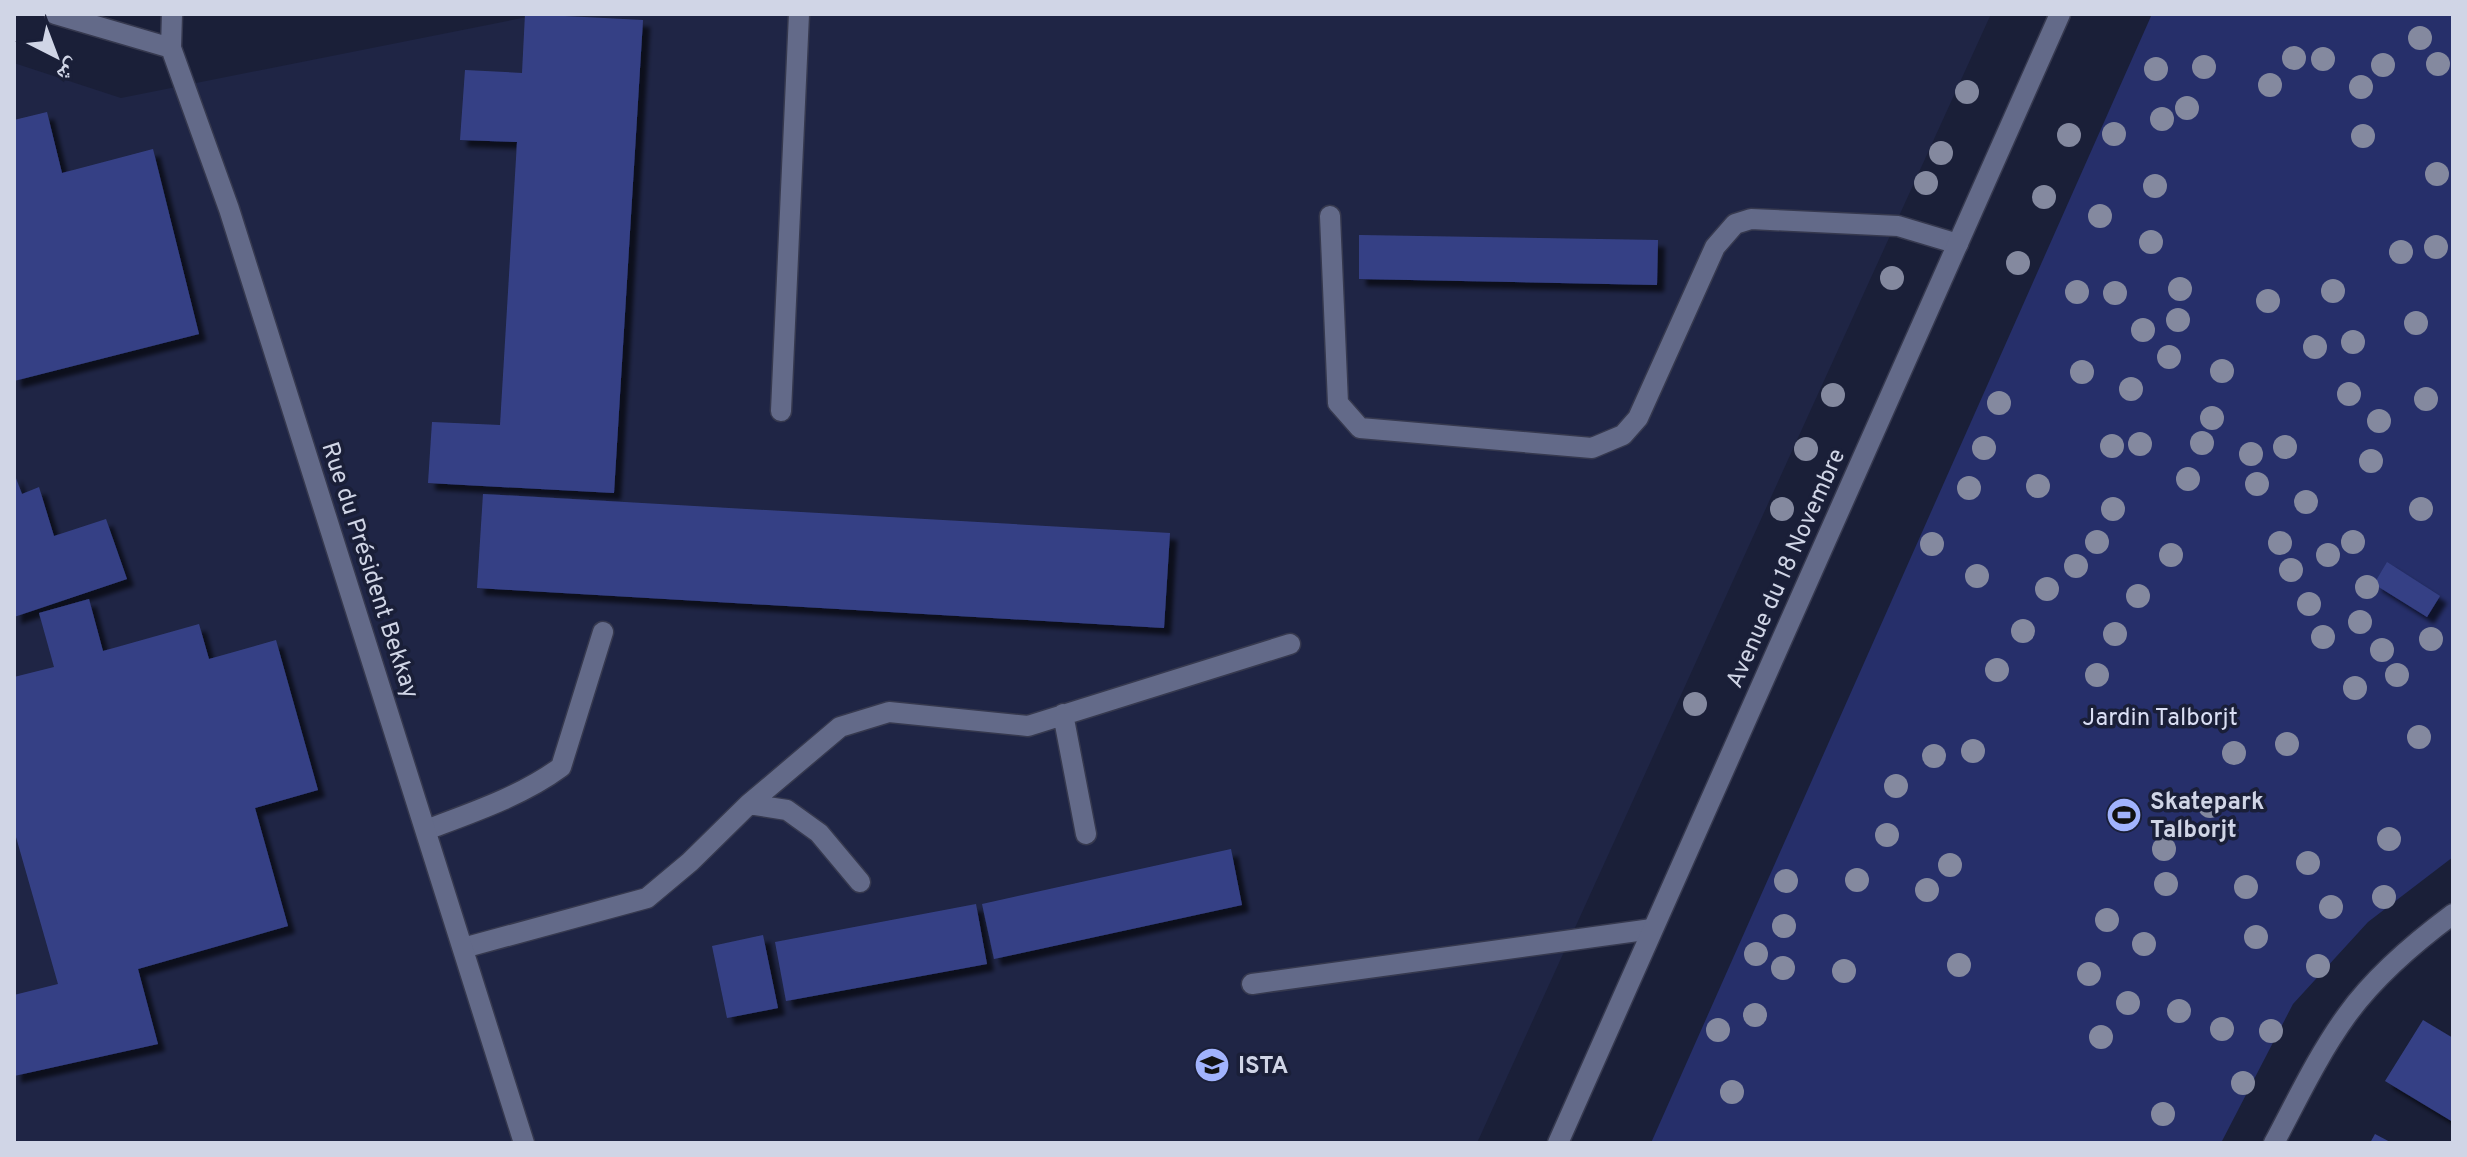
<svg xmlns="http://www.w3.org/2000/svg" width="2467" height="1157" font-family="Overpass,'Noto Naskh Arabic',sans-serif">
	<style>
		.built { fill: #1f2545 }
		.green { fill: #262f6a }
		.building { fill: #364185; filter: url(#shadow) }
		.lines { fill: none; stroke-linecap: round; stroke-linejoin: round }
		.service-casing { stroke: #36394f; stroke-width: 23 }
		.minor-casing { stroke: #36394f; stroke-width: 23 }
		.tertiary-casing { stroke: #36394f; stroke-width: 23 }
		.service { stroke: #636a89; stroke-width: 20 }
		.minor { stroke: #636a89; stroke-width: 20 }
		.tertiary { stroke: #636a89; stroke-width: 20 }
		.tree { fill: #84899f }
		.labels { text-anchor: middle; stroke-width: 7; stroke-linejoin: round; paint-order: stroke }
		.street-label { font-size: 24px; fill: #d0d5e6; stroke: #1a1f38 }
		.park-label { font-size: 24px; fill: #dadff4; stroke: #1a1f38 }
		.poi-label { font-size: 24px; font-weight: bold; fill: #d0d5e6; stroke: #1a1f38; text-anchor: start }
	</style>
	<defs>
		<filter id="shadow"><feDropShadow dx="7" dy="7" stdDeviation="2" flood-color="#0009"/></filter>
	</defs>
	<rect width="100%" height="100%" fill="#1a1f38"/>
	<path class="built" d="M542,14H1991L1477,1143H14V63L121,98Z"/>
	<path class="green" d="M2152,14H2453V857L2368,922L2293,1004L2221,1143H1651Z"/>
	<path class="building" d="M525,14L643,20L614,493L428,483L432,422L500,425L517,142L460,140L465,70L522,73Z
		M47,112L62,173L153,149L199,334L14,381V120Z
		M1359,235L1658,240L1657,285L1359,279Z
		M14,473L22,494L39,487L54,536L106,519L127,579L14,617Z
		M483,494L1170,533L1164,628L477,588Z
		M2387,562L2440,596L2427,617L2374,584Z
		M89,599L103,651L199,624L209,659L276,640L318,790L255,808L288,926L138,969L158,1044L14,1076V995L58,984L14,830V677L54,667L39,613Z
		M1231,849L1242,905L994,959L982,904Z
		M976,904L987,964L786,1001L775,942Z
		M763,935L778,1008L727,1018L712,946Z
		M2423,1020L2453,1038V1122L2385,1081Z
		M2375,1134L2392,1143H2370Z"/>
	<g class="lines">
		<defs>
			<path id="service" d="M781,411L799,14
				M1063,714L1086,834
				M749,804L787,810L819,833L860,882
				M426,830C471,813 522,796 561,767L603,632
				M463,948L647,898L690,862L749,804L840,727L889,712L1028,726L1290,644
				M1252,984L1652,929"/>
			<path id="minor" d="M55,14L171,48
				M172,14L171,48L229,209L524,1143
				M1330,216L1338,403L1360,428L1592,448L1623,435L1638,418L1715,247L1735,224L1751,219L1898,226L1958,244
				M2274,1143C2297,1100 2318,1055 2347,1015C2375,976 2414,943 2453,914"/>
			<path id="tertiary" d="M1558,1143L2060,14"/>
		</defs>
		<use href="#service" class="service-casing"/>
		<use href="#minor" class="minor-casing"/>
		<use href="#tertiary" class="tertiary-casing"/>
		<use href="#service" class="service"/>
		<use href="#minor" class="minor"/>
		<use href="#tertiary" class="tertiary"/>
	</g>
	<g class="tree">
		<circle cx="2420" cy="38" r="12"/>
		<circle cx="2294" cy="58" r="12"/>
		<circle cx="2323" cy="59" r="12"/>
		<circle cx="2438" cy="64" r="12"/>
		<circle cx="2383" cy="65" r="12"/>
		<circle cx="2204" cy="67" r="12"/>
		<circle cx="2156" cy="69" r="12"/>
		<circle cx="2270" cy="85" r="12"/>
		<circle cx="2361" cy="87" r="12"/>
		<circle cx="1967" cy="92" r="12"/>
		<circle cx="2187" cy="108" r="12"/>
		<circle cx="2162" cy="119" r="12"/>
		<circle cx="2114" cy="134" r="12"/>
		<circle cx="2069" cy="135" r="12"/>
		<circle cx="2363" cy="136" r="12"/>
		<circle cx="1941" cy="153" r="12"/>
		<circle cx="2437" cy="174" r="12"/>
		<circle cx="1926" cy="183" r="12"/>
		<circle cx="2155" cy="186" r="12"/>
		<circle cx="2044" cy="197" r="12"/>
		<circle cx="2100" cy="216" r="12"/>
		<circle cx="2151" cy="242" r="12"/>
		<circle cx="2436" cy="247" r="12"/>
		<circle cx="2401" cy="252" r="12"/>
		<circle cx="2018" cy="263" r="12"/>
		<circle cx="1892" cy="278" r="12"/>
		<circle cx="2180" cy="289" r="12"/>
		<circle cx="2333" cy="291" r="12"/>
		<circle cx="2077" cy="292" r="12"/>
		<circle cx="2115" cy="293" r="12"/>
		<circle cx="2268" cy="301" r="12"/>
		<circle cx="2178" cy="320" r="12"/>
		<circle cx="2416" cy="323" r="12"/>
		<circle cx="2143" cy="330" r="12"/>
		<circle cx="2353" cy="342" r="12"/>
		<circle cx="2315" cy="347" r="12"/>
		<circle cx="2169" cy="357" r="12"/>
		<circle cx="2222" cy="371" r="12"/>
		<circle cx="2082" cy="372" r="12"/>
		<circle cx="2131" cy="389" r="12"/>
		<circle cx="2349" cy="394" r="12"/>
		<circle cx="1833" cy="395" r="12"/>
		<circle cx="2426" cy="399" r="12"/>
		<circle cx="1999" cy="403" r="12"/>
		<circle cx="2212" cy="418" r="12"/>
		<circle cx="2379" cy="421" r="12"/>
		<circle cx="2202" cy="443" r="12"/>
		<circle cx="2140" cy="444" r="12"/>
		<circle cx="2112" cy="446" r="12"/>
		<circle cx="2285" cy="447" r="12"/>
		<circle cx="1984" cy="448" r="12"/>
		<circle cx="1806" cy="449" r="12"/>
		<circle cx="2251" cy="454" r="12"/>
		<circle cx="2371" cy="461" r="12"/>
		<circle cx="2188" cy="479" r="12"/>
		<circle cx="2257" cy="484" r="12"/>
		<circle cx="2038" cy="486" r="12"/>
		<circle cx="1969" cy="488" r="12"/>
		<circle cx="2306" cy="502" r="12"/>
		<circle cx="1782" cy="509" r="12"/>
		<circle cx="2113" cy="509" r="12"/>
		<circle cx="2421" cy="509" r="12"/>
		<circle cx="2097" cy="542" r="12"/>
		<circle cx="2353" cy="542" r="12"/>
		<circle cx="2280" cy="543" r="12"/>
		<circle cx="1932" cy="544" r="12"/>
		<circle cx="2171" cy="555" r="12"/>
		<circle cx="2328" cy="555" r="12"/>
		<circle cx="2076" cy="566" r="12"/>
		<circle cx="2291" cy="570" r="12"/>
		<circle cx="1977" cy="576" r="12"/>
		<circle cx="2367" cy="587" r="12"/>
		<circle cx="2047" cy="589" r="12"/>
		<circle cx="2138" cy="596" r="12"/>
		<circle cx="2309" cy="604" r="12"/>
		<circle cx="2360" cy="622" r="12"/>
		<circle cx="2023" cy="631" r="12"/>
		<circle cx="2115" cy="634" r="12"/>
		<circle cx="2323" cy="637" r="12"/>
		<circle cx="2431" cy="639" r="12"/>
		<circle cx="2382" cy="650" r="12"/>
		<circle cx="1997" cy="670" r="12"/>
		<circle cx="2097" cy="675" r="12"/>
		<circle cx="2397" cy="675" r="12"/>
		<circle cx="2355" cy="688" r="12"/>
		<circle cx="1695" cy="704" r="12"/>
		<circle cx="2419" cy="737" r="12"/>
		<circle cx="2287" cy="744" r="12"/>
		<circle cx="1973" cy="751" r="12"/>
		<circle cx="2234" cy="753" r="12"/>
		<circle cx="1934" cy="756" r="12"/>
		<circle cx="1896" cy="786" r="12"/>
		<circle cx="2210" cy="806" r="12"/>
		<circle cx="1887" cy="835" r="12"/>
		<circle cx="2389" cy="839" r="12"/>
		<circle cx="2164" cy="849" r="12"/>
		<circle cx="2308" cy="863" r="12"/>
		<circle cx="1950" cy="865" r="12"/>
		<circle cx="1857" cy="880" r="12"/>
		<circle cx="1786" cy="881" r="12"/>
		<circle cx="2166" cy="884" r="12"/>
		<circle cx="2246" cy="887" r="12"/>
		<circle cx="1927" cy="890" r="12"/>
		<circle cx="2384" cy="897" r="12"/>
		<circle cx="2331" cy="907" r="12"/>
		<circle cx="2107" cy="920" r="12"/>
		<circle cx="1784" cy="926" r="12"/>
		<circle cx="2256" cy="937" r="12"/>
		<circle cx="2144" cy="944" r="12"/>
		<circle cx="1756" cy="954" r="12"/>
		<circle cx="1959" cy="965" r="12"/>
		<circle cx="2318" cy="966" r="12"/>
		<circle cx="1783" cy="968" r="12"/>
		<circle cx="1844" cy="971" r="12"/>
		<circle cx="2089" cy="974" r="12"/>
		<circle cx="2128" cy="1003" r="12"/>
		<circle cx="2179" cy="1011" r="12"/>
		<circle cx="1755" cy="1015" r="12"/>
		<circle cx="2222" cy="1029" r="12"/>
		<circle cx="1718" cy="1030" r="12"/>
		<circle cx="2271" cy="1031" r="12"/>
		<circle cx="2101" cy="1037" r="12"/>
		<circle cx="2243" cy="1083" r="12"/>
		<circle cx="1732" cy="1092" r="12"/>
		<circle cx="2163" cy="1114" r="12"/>
	</g>
	<defs>
		<symbol id="stadium-disc" viewBox="-11 -11 22 22"><circle r="9.5" fill="#a1b3fd" stroke="#1a1f38"/><path d="M0-5a6.5 5 0 1 0 0 10a6.5 5 0 1 0 0-10ZM-3.5-1.8h7v3.6h-7Z" fill="#111"/></symbol>
		<symbol id="school-disc" viewBox="-11 -11 22 22"><circle r="9.5" fill="#a1b3fd" stroke="#1a1f38"/><path d="M0-5L7-2L0 1L-7-2ZM-4 1L0 2.5L4 1V4Q0 6-4 4Z" fill="#111"/></symbol>
	</defs>
	<g fill-rule="evenodd">
		<use href="#stadium-disc" x="2104" y="795" width="40" height="40"/>
		<use href="#school-disc" x="1192" y="1045" width="40" height="40"/>
	</g>
	<g class="labels">
		<g class="street-label">
			<text transform="translate(1785 568) rotate(-66)" y="8">Avenue du 18 Novembre</text>
			<text transform="translate(371 570) rotate(72)" y="8">Rue du Président Bekkay</text>
		</g>
		<g class="park-label">
			<text x="2160" y="725">Jardin Talborjt</text>
		</g>
		<g class="poi-label">
			<text x="2150" y="809">Skatepark<tspan x="2150" dy="28">Talborjt</tspan></text>
			<text x="1238" y="1073">ISTA</text>
		</g>
	</g>
	<rect width="2467" height="1157" fill="none" stroke="#d0d5e6" stroke-width="32"/>
	<g transform="translate(56 56) rotate(138)" stroke="#1a1f38" stroke-width="6" paint-order="stroke">
	<path d="M0-6L14 30L0 20L-14 30Z" fill="#d0d5e6"/>
	<text y="-12" font-size="22" font-weight="bold" text-anchor="middle" fill="#d0d5e6">ش</text>
	</g>
</svg>
